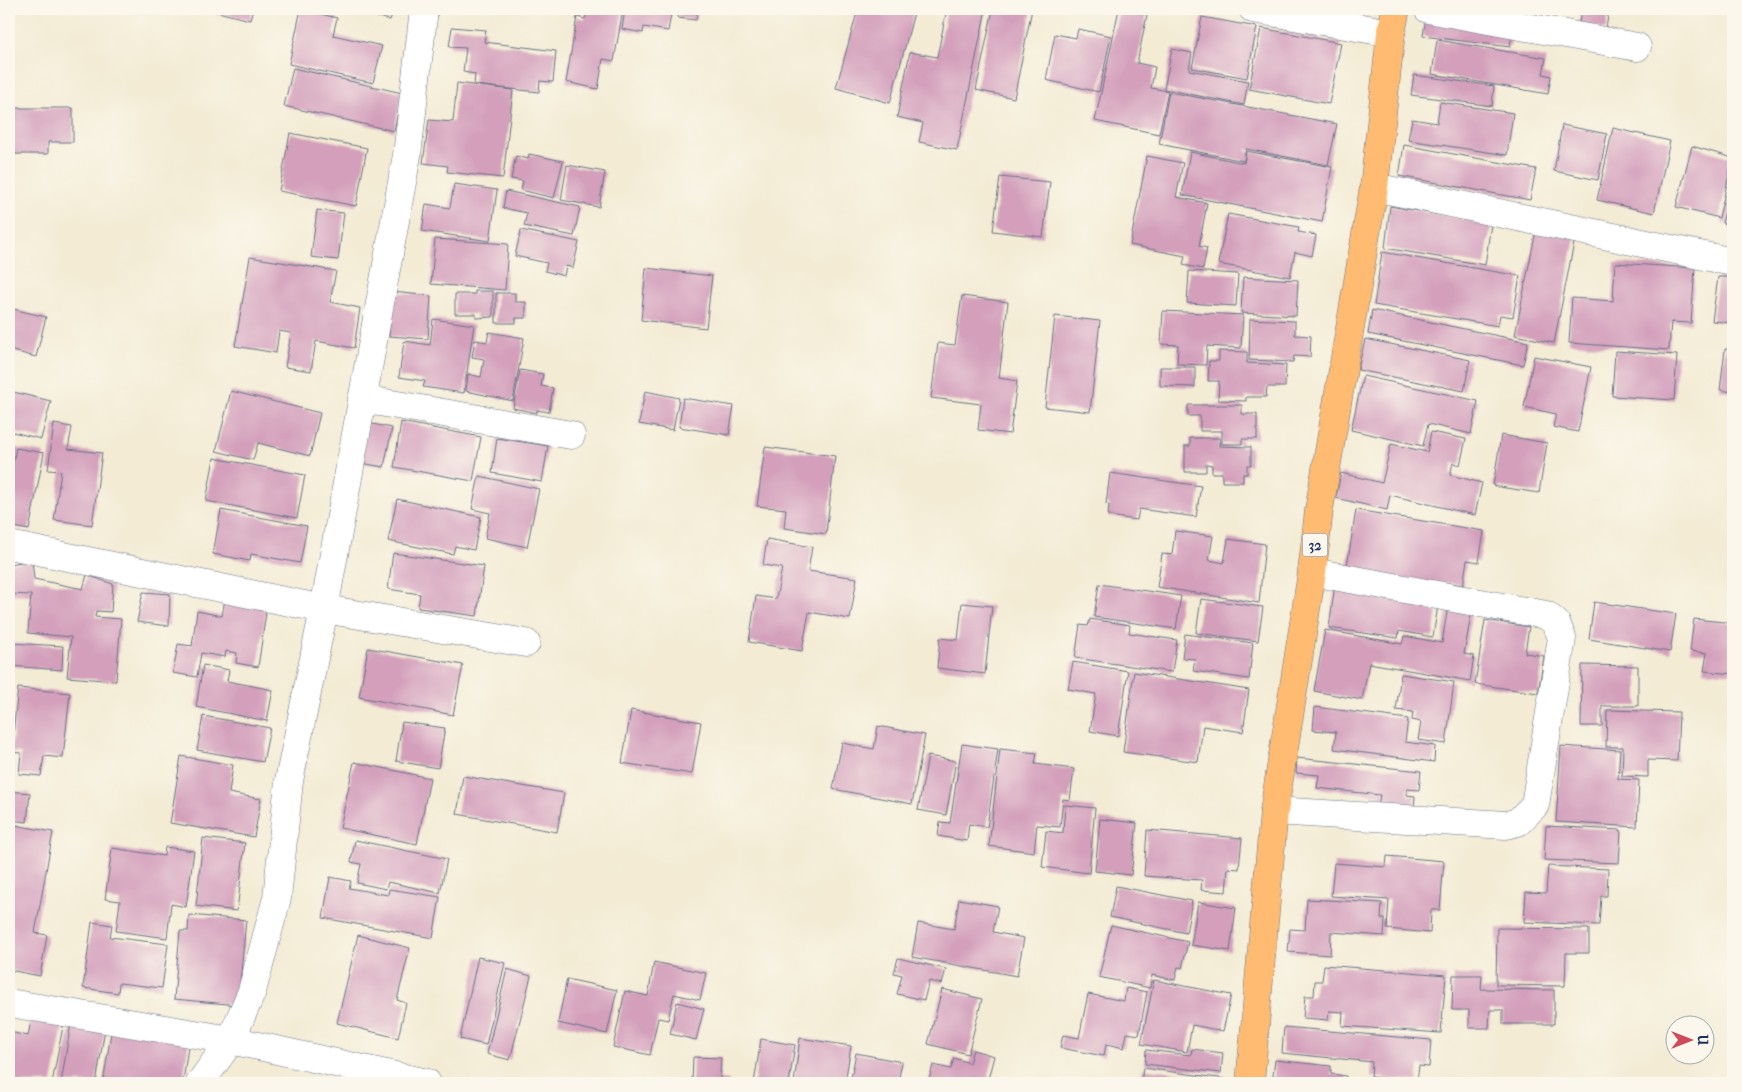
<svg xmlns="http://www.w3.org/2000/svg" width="1742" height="1092" font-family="'IM FELL French Canon',serif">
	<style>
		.building { fill: #d39fbb }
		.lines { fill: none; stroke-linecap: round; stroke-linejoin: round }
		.minor-casing { stroke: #677187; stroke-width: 29 }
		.trunk-casing { stroke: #677187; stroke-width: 29 }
		.minor { stroke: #fff; stroke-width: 28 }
		.trunk { stroke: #ffbb71; stroke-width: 28 }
		.labels { text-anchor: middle; stroke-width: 4; stroke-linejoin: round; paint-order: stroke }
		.shield { fill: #fbf7ec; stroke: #5e6b89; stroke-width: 1 }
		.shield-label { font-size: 14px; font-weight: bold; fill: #1b2f5e }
	</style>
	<rect width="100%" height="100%" fill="#fbf7ec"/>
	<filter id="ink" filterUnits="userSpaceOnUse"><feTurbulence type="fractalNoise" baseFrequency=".02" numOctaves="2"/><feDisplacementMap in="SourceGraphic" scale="10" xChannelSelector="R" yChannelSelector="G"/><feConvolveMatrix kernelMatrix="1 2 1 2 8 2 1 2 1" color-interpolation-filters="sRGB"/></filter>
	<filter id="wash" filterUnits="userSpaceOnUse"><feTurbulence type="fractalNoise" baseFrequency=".0096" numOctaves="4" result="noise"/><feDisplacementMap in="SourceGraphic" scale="20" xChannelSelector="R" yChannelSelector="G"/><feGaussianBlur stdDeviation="1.12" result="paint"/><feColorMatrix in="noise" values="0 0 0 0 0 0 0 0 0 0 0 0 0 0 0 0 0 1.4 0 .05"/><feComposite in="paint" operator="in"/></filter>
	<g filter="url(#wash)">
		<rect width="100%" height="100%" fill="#f3ebd4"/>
		<g id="blocks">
			<path class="building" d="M214,9H253L250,20L214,11Z
				M301,9L337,18L333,35L382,46L373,83L289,64Z
				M346,9H394L390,20Z
				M559,9H585L584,13Z
				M587,9H623L614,61L603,59L598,89L566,82L577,17L585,19Z
				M625,9H672L668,31L644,27L643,33L622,29Z
				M679,9H698L696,20L678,18Z
				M858,9H915L890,103L836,88Z
				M947,9H986L957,150L919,142L923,123L897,117L910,52L937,57Z
				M993,9H1032L1014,98L976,90Z
				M1119,9L1148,10L1137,63L1155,67L1151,88L1168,91L1159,134L1095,121Z
				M1581,9H1609L1606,29L1579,24Z
				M1426,16L1513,27L1510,47L1423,36Z
				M1202,17L1257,27L1247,78L1192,68Z
				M452,27L486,30L484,42L556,51L553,82L540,81L539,92L474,85L475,74L463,72L466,48L449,47Z
				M1261,28L1341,43L1329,104L1249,89Z
				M1078,29L1111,36L1099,92L1046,80L1055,34L1076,38Z
				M1437,40L1546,58L1543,74L1551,76L1548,94L1432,74Z
				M1172,49L1192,53L1189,70L1248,81L1244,105L1164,89Z
				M293,68L402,93L394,131L284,106Z
				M1414,75L1494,86L1492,106L1411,95Z
				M457,83L513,90L503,178L447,172L448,166L423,163L429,120L453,122Z
				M1169,92L1337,124L1328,165L1246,149L1244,161L1159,144Z
				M1440,102L1513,113L1507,155L1408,140L1412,119L1437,123Z
				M9,108H73V142H48V154H9Z
				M1562,125L1607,134L1598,180L1554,171Z
				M1613,128L1670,141L1654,213L1597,200Z
				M290,133L367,148L356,206L279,191Z
				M1404,145L1536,169L1530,200L1399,176Z
				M1692,146L1733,158L1719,218L1676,207Z
				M1246,151L1332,167L1322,222L1182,195L1190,152L1244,163Z
				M529,154L563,161L554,198L521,190L523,181L511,179L516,156L528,159Z
				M1147,156L1183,163L1176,197L1207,203L1199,246L1207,248L1203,269L1183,265L1185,256L1130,245Z
				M567,165L605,172L599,207L561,200Z
				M1000,177L1050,182L1043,237L993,231Z
				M454,184L497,190L490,241L422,231L426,204L450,208Z
				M1733,184V226L1722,223Z
				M506,191L580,207L574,236L524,226L527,213L503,208Z
				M1390,206L1491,224L1485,265L1385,248Z
				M317,210L344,213L338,260L311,257Z
				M1228,214L1299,227L1298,232L1316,235L1312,256L1295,252L1290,277L1218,264Z
				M1537,225L1576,233L1554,343L1515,335Z
				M521,230L579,242L573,268L566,266L564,276L545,271L547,263L515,256Z
				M435,239L508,244L505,290L431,284Z
				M1382,252L1520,276L1513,317L1500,315L1498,326L1374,305Z
				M250,257L336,271L330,302L360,308L354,348L316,341L311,371L285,367L291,333L279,331L276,353L235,346Z
				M1615,263L1695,268L1691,323L1671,322L1669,350L1569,343L1572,298L1613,301Z
				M646,268L712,276L706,328L641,320Z
				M1189,271L1238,274L1236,306L1187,303Z
				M1243,277L1298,280L1296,316L1241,313Z
				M1718,277H1733V323L1712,321Z
				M475,291H493V317L476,318V314H455V294H475Z
				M393,292L431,296L428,339L389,336Z
				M496,293H515V302H526V318H516V323H496Z
				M962,296L1008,302L999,378L1017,381L1010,434L978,430L981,404L931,398L938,343L955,345Z
				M9,308L46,317L36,357L9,350Z
				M1372,310L1528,342L1523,365L1368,334Z
				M1163,311L1243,315L1241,348L1207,346L1206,365L1177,364L1178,345L1161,344Z
				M1055,316L1100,321L1090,412L1045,407Z
				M433,319L474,325L464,393L423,387L425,381L399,377L404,341L430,345Z
				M1250,319L1295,321V335L1311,336L1310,357L1294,356L1293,362L1249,360Z
				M489,332L524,338L513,401L466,391L468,374L481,377L484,359L472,357L475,340L487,342Z
				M1365,339L1470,360L1464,391L1358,370Z
				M1725,349L1733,350V392L1720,390Z
				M1219,351L1247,352V363L1286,365L1285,387H1267L1266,397H1246V401L1218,400L1219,381H1208L1209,361H1219Z
				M1615,351L1677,355L1674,400L1612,396Z
				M1534,356L1591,367L1578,432L1553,427L1556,414L1524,407Z
				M1160,367H1195V387L1160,386Z
				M520,370L543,374L541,386L553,388L549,412L537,410V413L513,408Z
				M1363,376L1478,401L1471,434L1428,424L1423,446L1351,430Z
				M9,391L51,401L41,439L9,431Z
				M231,391L320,413L310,456L258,443L253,460L216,451Z
				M645,391L679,398L673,430L639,424Z
				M683,398L734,406L729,435L679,427Z
				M1188,405H1242V414H1257V439H1242V444H1222V431H1200V416H1188Z
				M401,422L481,437L473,481L394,467Z
				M368,423L392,428L384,467L360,463Z
				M54,424L72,427L68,449L102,453L92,525L54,520L61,471L48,470Z
				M1431,432L1466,439L1460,465L1453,463L1450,475L1482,483L1475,515L1390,495L1387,510L1336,498L1341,473L1382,483L1391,444L1427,452Z
				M1501,435L1547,443L1539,493L1493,486Z
				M497,438L548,446L542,482L492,473Z
				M1190,438H1220L1219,446L1251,447V465H1247V474H1243V482H1222V473H1212V465L1206,464V472H1185V446H1190Z
				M765,447L835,456L826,534L784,528L786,509L757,506Z
				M16,448L44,453L29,530L9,526V469H12Z
				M214,458L305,475L297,518L206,501Z
				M1110,473L1201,486L1196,517L1139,509L1137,520L1108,516L1109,505L1106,504Z
				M479,476L539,489L527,547L485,538L490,513L472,509Z
				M397,499L481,517L474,550L455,546L453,554L388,541Z
				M221,510L307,526L300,563L251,554L250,561L213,554Z
				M1356,510L1484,531L1479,562L1467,560L1463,585L1442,582L1441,587L1346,572Z
				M1175,531L1213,536L1209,560L1224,563L1228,539L1265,544L1259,603L1157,587L1162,554L1172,555Z
				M767,539L812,547L808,571L857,578L850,619L809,612L802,651L749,642L756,596L776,599L782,568L763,565Z
				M393,553L484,566L477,616L418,608L420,594L388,589Z
				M32,560L34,579L83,589L87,575L113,584L111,612L96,611L95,617L121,619L116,681L67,677L71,637L28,633L31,595L9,594V573L10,564Z
				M1099,584L1181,596L1176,629L1094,617Z
				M1335,584L1439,599L1433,637L1399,631L1398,638L1329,628Z
				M143,592L170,594L169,626L137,622Z
				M225,599L267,606L258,667L236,663L237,653L226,651L225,657L201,653L197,677L173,673L178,644L192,646L197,611L222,616Z
				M1201,599L1263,607L1258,641L1196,633Z
				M1594,602L1676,614L1670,652L1589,639Z
				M962,603L992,606L985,674L937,668L940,638L958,640Z
				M1448,606L1472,610L1464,654L1474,656L1470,681L1369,663L1362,700L1314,691L1325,630L1402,644L1404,636L1442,643Z
				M1090,619L1130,625L1129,633L1177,640L1172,672L1075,658L1080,625L1088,626Z
				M1694,619L1733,623V674L1704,671L1707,653L1690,651Z
				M1485,620L1529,627L1525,653L1544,656L1538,693L1475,684Z
				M1185,634L1253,643L1249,679L1193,671L1195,659L1182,658Z
				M9,643L63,646L62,670L9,666Z
				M368,648L463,665L453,715L359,697Z
				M1073,662L1128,671L1118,736L1090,731L1096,694L1068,689Z
				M203,665L229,670L227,681L273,690L267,721L196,707Z
				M1582,665L1638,666V706H1602V726H1581Z
				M1134,672L1249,690L1243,732L1203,726L1198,762L1123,752Z
				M1401,674L1454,682L1446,744L1418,740L1421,722L1412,720L1413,712L1396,710Z
				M18,688L70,693L63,758L44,756L41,776L19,774L21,753L11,752Z
				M1315,707L1408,719L1405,742L1435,746L1434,762L1334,749L1336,732L1313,730Z
				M631,710L701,722L692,774L622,763Z
				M1607,710L1679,712L1677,761L1648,760V777L1622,776L1623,747H1606Z
				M203,716L270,728L263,762L197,750Z
				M402,722L445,728L438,768L396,761Z
				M878,726L925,735L912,804L833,789L842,743L874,749Z
				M962,744L998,749L987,827L969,824L967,841L938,836L940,822L950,823Z
				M1561,746L1620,750L1618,779L1639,780L1637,827L1556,822Z
				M1000,749L1037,753L1035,764L1074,769L1070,800L1063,799L1060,827L1037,825L1034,852L989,846Z
				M181,756L233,765L229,793L261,799L254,837L170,823Z
				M928,756L956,761L946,815L918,810Z
				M1297,758L1421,771L1419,790L1407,789V795L1415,796L1414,810L1378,806L1380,795L1317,788L1319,775L1296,773Z
				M354,762L430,778L417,844L340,828Z
				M463,776L564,793L557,832L457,814Z
				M9,791L30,793L27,822L9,820Z
				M1065,805L1095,808L1089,873L1042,867L1046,831L1063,833Z
				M1100,819L1137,823L1131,875L1095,871Z
				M9,824L53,832L35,933L47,935L40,976L9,970Z
				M1546,826L1621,830L1619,863L1544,860Z
				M1147,830L1242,838L1239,869L1228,868L1226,892L1201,890L1202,880L1144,876Z
				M203,838L245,843L237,911L196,906Z
				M355,840L447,859L440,893L388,882L386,889L357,883L361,864L351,862Z
				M165,847L194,851L186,907L171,904L167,938L116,931L120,901L105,899L112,848L164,856Z
				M1387,856L1444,861L1440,910H1431L1430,933L1387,929L1389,900L1331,896L1334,863L1386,867Z
				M1548,866L1608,869L1607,896H1601L1599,925L1524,922L1526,892L1546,893Z
				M330,877L351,881L349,888L388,895L389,889L440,897L433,938L323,918Z
				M1116,886L1192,901L1186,933L1110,917Z
				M959,899L998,906L993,932L1024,938L1017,976L912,957L918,923L954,929Z
				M1307,899L1382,903L1381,919H1385L1384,936L1331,932L1330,955L1288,952L1290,929L1305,930Z
				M1198,902L1236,908L1230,951L1191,945Z
				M189,915L246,920L238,1005L174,999L180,931H188Z
				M92,922L112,925L110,937L168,944L162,988L119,983L118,993L83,988Z
				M1111,925L1188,942L1182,968L1178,967L1175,980L1152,975L1150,988L1099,977Z
				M1497,928L1589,929V953H1566L1565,986L1496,985Z
				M358,935L410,948L397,1000L406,1003L398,1038L337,1023Z
				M478,957L505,963L486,1045L460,1039Z
				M898,958L946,969L942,984L929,981L924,1000L897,994L902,975L894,973Z
				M654,962L706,973L700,1000L674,994L668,1020L658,1018L650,1055L613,1047L625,991L648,996Z
				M1324,965L1446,975L1441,1033L1342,1026L1343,1012L1329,1011L1328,1020L1303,1018L1305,996H1314L1315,981H1322Z
				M507,969L531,976L510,1060L487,1054Z
				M1453,975H1482L1481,989L1554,990V1024H1503V1010H1490L1489,1028H1469V1010H1452Z
				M567,979L617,990L607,1034L558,1023Z
				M1154,980L1231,995L1223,1031L1192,1025L1187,1052L1141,1044Z
				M1126,988L1147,992L1139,1035L1127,1033L1124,1048L1106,1044L1104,1056L1060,1048L1063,1035L1079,1038L1088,994L1124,1001Z
				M942,989L982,999L968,1054L928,1044Z
				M677,1002L704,1009L696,1040L670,1034Z
				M33,1010L65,1016L52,1083H9V1032L28,1036Z
				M71,1023L105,1029L96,1083H61Z
				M112,1027L189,1039L183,1083H103Z
				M1284,1027L1431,1040L1429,1067L1419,1066L1417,1081L1371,1077L1372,1062L1282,1053Z
				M800,1038L851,1046L845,1083H794Z
				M761,1039L795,1045L789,1083H754Z
				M1192,1049L1223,1053L1221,1073L1145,1064L1146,1050L1191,1055Z
				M973,1050L994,1056L987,1083H928L933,1065L951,1069L954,1058L969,1063Z
				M856,1053L902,1062L898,1083H850Z
				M693,1057L721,1058L720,1079L729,1080V1083H692Z
				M1275,1060L1331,1066V1074L1346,1076V1083H1272Z
				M1143,1068L1226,1079L1225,1083H1141Z"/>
		</g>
	</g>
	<g filter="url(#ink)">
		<use href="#blocks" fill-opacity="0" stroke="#677187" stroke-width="1"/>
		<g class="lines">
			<defs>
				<path id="minor" d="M1253,9L1391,33
					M1428,9L1637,47
					M1374,187L1733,262
					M362,399L571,435
					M9,545L324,609L526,643
					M1274,811L1506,825L1518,822L1535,805L1562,638L1556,623L1546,615L1312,572
					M9,1003L231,1040L427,1083
					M200,1083L231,1040L252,991L277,898L289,781L324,609L407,155L424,9"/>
				<path id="trunk" d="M1250,1083L1274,811L1312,572L1319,510L1374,187L1391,33L1396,9"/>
			</defs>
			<use href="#minor" class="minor-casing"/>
			<use href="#trunk" class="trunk-casing"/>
			<use href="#minor" class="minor"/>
			<use href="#trunk" class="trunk"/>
		</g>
	</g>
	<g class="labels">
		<rect class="shield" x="1302.5" y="533.5" width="25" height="23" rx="4"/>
		<g class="shield-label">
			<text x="1315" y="550">32</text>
		</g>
	</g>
	<rect width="1742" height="1092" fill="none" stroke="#fbf7ec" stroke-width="30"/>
	<g transform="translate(1690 1040) rotate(90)"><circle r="24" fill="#fbf7ec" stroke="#a1a7b3"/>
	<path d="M0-4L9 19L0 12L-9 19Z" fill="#d1495b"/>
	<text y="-8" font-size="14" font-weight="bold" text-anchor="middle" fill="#1b2f5e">U</text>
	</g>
</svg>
